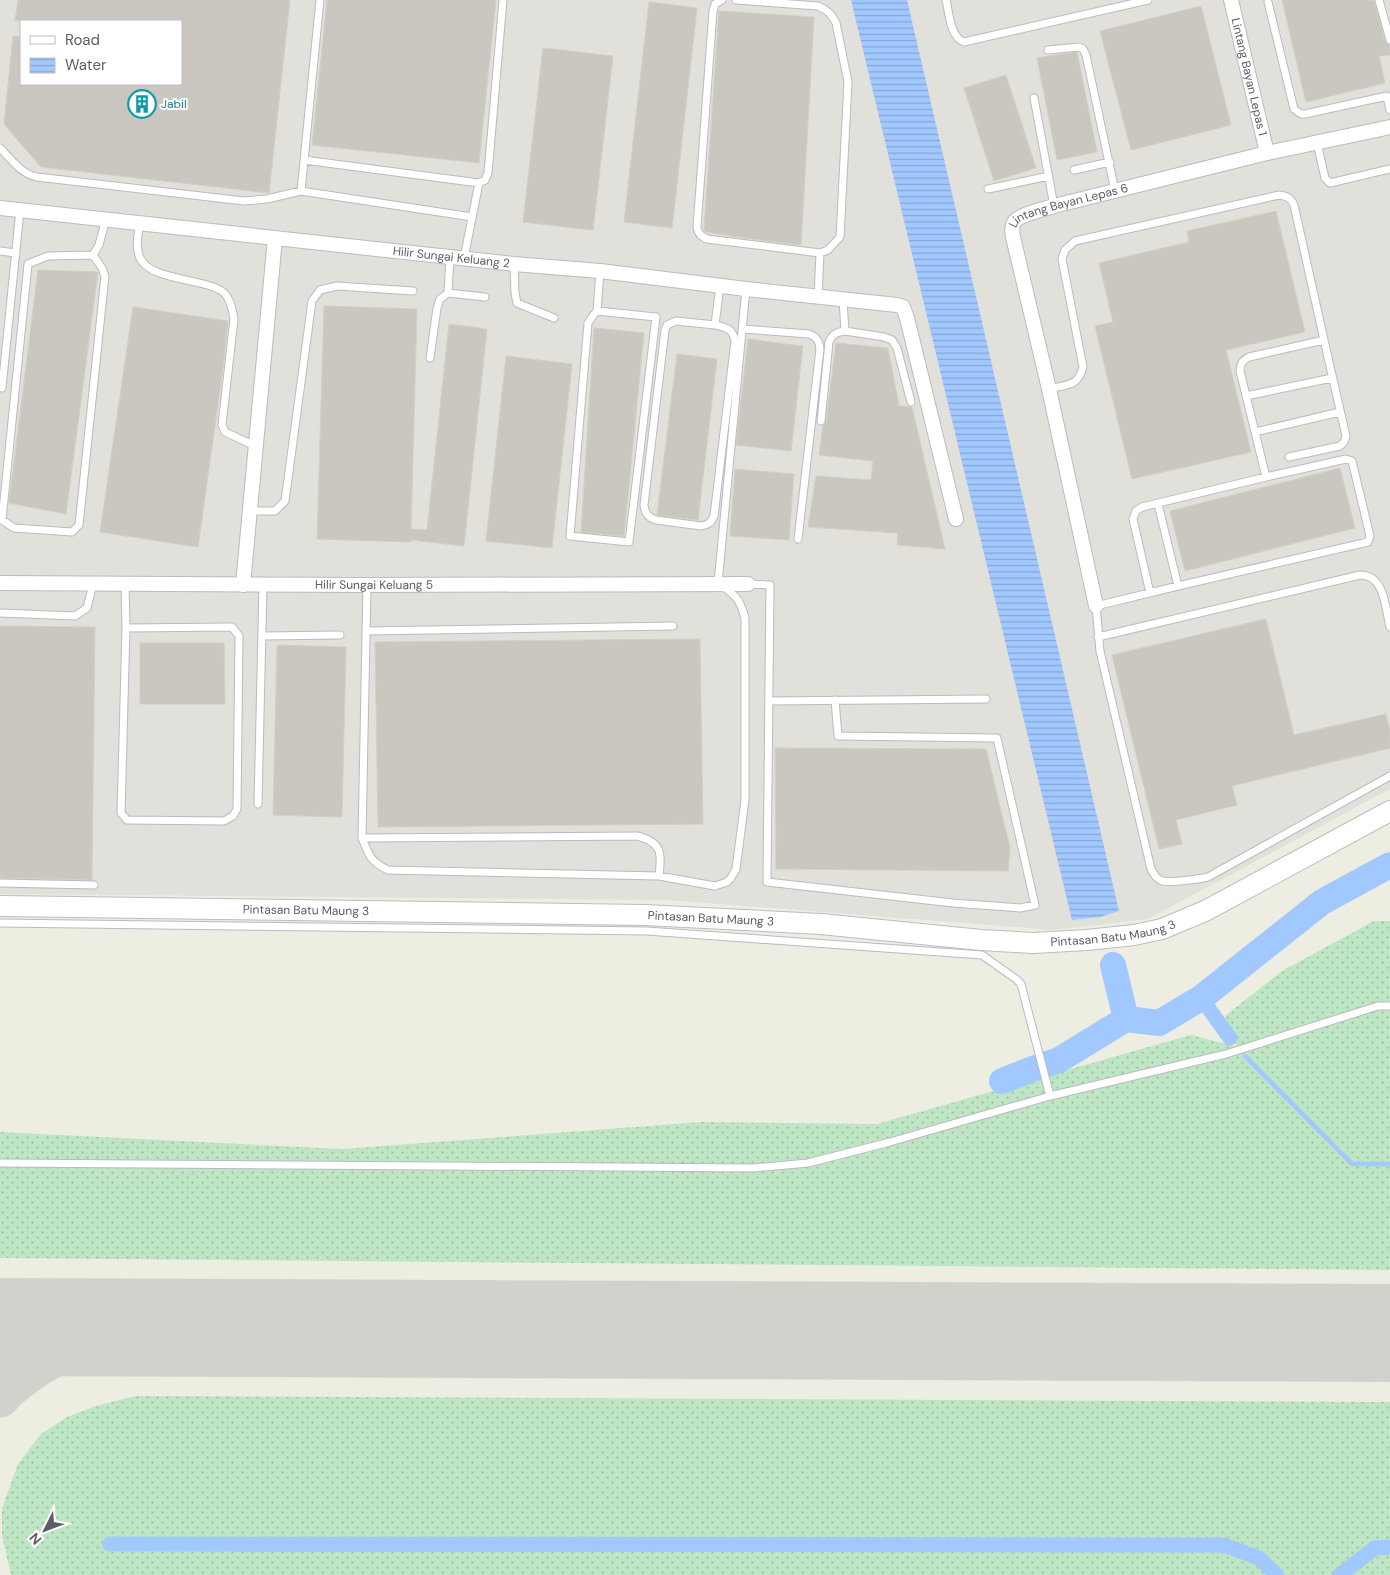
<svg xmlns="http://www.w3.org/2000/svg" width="1390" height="1575" font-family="'DM Sans',sans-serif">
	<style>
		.industrial { fill: #e1e0da; fill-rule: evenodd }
		.grass { fill: url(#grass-dots) }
		.water { fill: url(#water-rules) }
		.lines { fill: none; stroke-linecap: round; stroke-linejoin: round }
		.stream { stroke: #a1c8ff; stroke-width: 4.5 }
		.canal { stroke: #a1c8ff; stroke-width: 15 }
		.river { stroke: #a1c8ff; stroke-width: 26 }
		.taxiway { stroke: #d2d2cc; stroke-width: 39 }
		.runway { stroke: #d2d2cc; stroke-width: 98 }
		.building { fill: #c9c7c0; stroke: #d2d0c1 }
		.lane-casing { stroke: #babbc1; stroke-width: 9 }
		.street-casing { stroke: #babbc1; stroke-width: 16 }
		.secondary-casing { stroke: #bbbdc4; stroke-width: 22 }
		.lane { stroke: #fff; stroke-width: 7 }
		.street { stroke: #fff; stroke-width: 14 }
		.secondary { stroke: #fff; stroke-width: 20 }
		.labels { text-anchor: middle; stroke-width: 4; stroke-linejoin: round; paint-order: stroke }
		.street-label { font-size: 12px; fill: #5b5d63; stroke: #fff }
		.culture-label { font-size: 12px; fill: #0d838f; stroke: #fff; text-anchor: start }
	</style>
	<defs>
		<pattern id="grass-dots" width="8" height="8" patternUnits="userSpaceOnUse" patternTransform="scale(1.25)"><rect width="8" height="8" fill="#bee6c4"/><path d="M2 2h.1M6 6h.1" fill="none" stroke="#9dbea3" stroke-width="1.8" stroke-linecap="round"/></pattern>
		<pattern id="water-rules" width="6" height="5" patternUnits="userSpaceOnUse" patternTransform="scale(1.25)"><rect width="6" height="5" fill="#a1c8ff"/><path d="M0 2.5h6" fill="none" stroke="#86a6d2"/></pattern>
	</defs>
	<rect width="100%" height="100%" fill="#eeede2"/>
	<path class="industrial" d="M0,0H1390V789L1148,919L1054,930L667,900L0,894ZM21,21H181V84H21Z"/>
	<path class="grass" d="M1374,921H1390V1270L0,1258V1132L342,1149L702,1122L877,1124L1191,1035L1238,1047L1230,1038V1027L1225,1016L1282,971Z
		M136,1396L1390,1402V1575H11L2,1536V1508L18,1464L41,1434L67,1417L96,1406Z"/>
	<path class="water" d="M851,0H907L1119,911L1100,917L1072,920Z"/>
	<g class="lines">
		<path class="stream" d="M1245,1056L1352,1164H1390"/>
		<path class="canal" d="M1201,998L1230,1038
			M110,1544L1224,1545L1259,1558L1277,1575
			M1340,1575L1375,1548L1390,1547"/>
		<path class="river" d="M1113,965L1126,1019
			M1047,1064L1059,1060L1126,1019L1159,1023L1201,998L1322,902L1390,865
			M1002,1081L1035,1068"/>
		<path class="taxiway" d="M0,1398C6,1391 13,1385 20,1380C60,1347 111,1338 160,1328"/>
		<path class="runway" d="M0,1327L1390,1333"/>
	</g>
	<path class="building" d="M18,0H290L269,193L41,167L4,124L13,36L21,37V84H181V21H15Z
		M327,0H496L479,163L312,145Z
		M1282,0H1374L1385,41L1390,45V55L1379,56L1385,83L1306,102Z
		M649,2L697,8L672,228L624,222Z
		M1201,6L1231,125L1131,150L1100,31Z
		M719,11L814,17L801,245L744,238L706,232L704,230Z
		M543,48L613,56L593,230L523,222Z
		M1077,52L1097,152L1057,160L1037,58Z
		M1006,75L1036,168L994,181L964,88Z
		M1276,211L1305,332L1226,350L1251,452L1132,479L1095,326L1113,322L1099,263L1189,242L1187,231Z
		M38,270L98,272L66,514L9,503Z
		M324,306L417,309L411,529L427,530L449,324L487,329L464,546L411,540V542L317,539Z
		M133,307L228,321L222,376L198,547L100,532Z
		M594,328L644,333L624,536L581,532Z
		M748,339L803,346L791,451L736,445Z
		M836,343L888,348L899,406L912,407L945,549L897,545L898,533L808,527L816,476L871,480L873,461L819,455L823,426L826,422Z
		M677,354L717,359L698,520L657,515Z
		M506,356L572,364L552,548L486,541Z
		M1340,468L1355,528L1185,571L1170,511Z
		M735,469L794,474L789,540L730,536Z
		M1266,619L1294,735L1386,714L1390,732V748L1232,786L1237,805L1176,820L1182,844L1159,849L1112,655Z
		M0,626L95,627L92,880L0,878Z
		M700,639L703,824L378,827L375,642Z
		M140,643H224L225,704H140Z
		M277,645L346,647L342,817L273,815Z
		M775,748L986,749L1010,848L1008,871L776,869Z"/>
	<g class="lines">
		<defs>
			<path id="lane" d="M722,0L715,4L713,11L697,227C698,234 701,236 707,239L820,253
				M736,0L818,6C827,10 832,14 836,23L848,82L840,237L828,250L820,253L818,297
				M946,0C949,12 950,37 964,42L1148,0
				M1379,0L1390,40
				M1268,2L1294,109L1301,114H1305L1387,96L1390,110
				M1048,50L1079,47L1083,49L1086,55L1115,191
				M1034,98L1054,206
				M1317,143L1325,178L1330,183L1390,169
				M0,148C11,159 21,174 37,177L244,201L267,199L301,191L472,217
				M304,160L479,183L485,180L488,173L503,0
				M1074,170L1110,162
				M988,189L1049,176
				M301,191L320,0
				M140,223C138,234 135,247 140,258C149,279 200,279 218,289C230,294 232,308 234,319L222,425L225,432L255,446
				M0,251L16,253
				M93,255L102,268L105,276L79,525L72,532L14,528L2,520L28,264L48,256L93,255L99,245L106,219
				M464,258L479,183
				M514,264L515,293L517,303L554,318
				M448,293L485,297
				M843,300L845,331L884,337L892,340L897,348L911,402
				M597,311L656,317L629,542L570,536L588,323L592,317L597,311L600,271
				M715,325C726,327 733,329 735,341L714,516C711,523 708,525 701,526L656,520C648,517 645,514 644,505L665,330L667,325L676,321L715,325L720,286
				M743,329L809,334C817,337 819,341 820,349L798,539
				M430,358L437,308L440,299L448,293L450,257
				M2,388L20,210
				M1049,389C1067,384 1078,387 1083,367L1062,259L1065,250L1075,241L1279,195C1287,196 1291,198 1294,205L1324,340
				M1246,396L1332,378
				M821,421L829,342C832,334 837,332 845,331
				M1255,432L1340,412
				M1266,477L1240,371C1240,364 1242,361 1249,357L1324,340L1346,436L1344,442L1340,446L1289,457
				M1158,504L1178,586
				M249,511H275L285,501L312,301L320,290L337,286L413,291
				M125,584L126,628L232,627L239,636L237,809L233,816L224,821L127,820L121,813L126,628
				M748,584L770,585L767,882L953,903L1020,908L1035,905L997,738L838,736L835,700
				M367,585L362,838C369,856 371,862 388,870L659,876L715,886L727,882L731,878L736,869L745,800V618C739,597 736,596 718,583L746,289
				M1150,593L1133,519L1136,511L1142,507L1266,477L1346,459L1352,461L1370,536L1368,542L1178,586L1096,606L1100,651L1151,869C1154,874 1156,879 1162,881C1170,883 1199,879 1208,877L1390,776
				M0,613L75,616L87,608L93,584
				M366,631L673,626
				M262,636L340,635
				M1098,637L1360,575C1385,575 1385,607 1390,627
				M769,701L986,699
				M258,804L263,585
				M362,838L637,836C662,842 662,853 659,876
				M0,883L94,885
				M0,923L647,931L982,955L1016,979L1021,984L1050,1096
				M0,1163L753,1168L808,1163L890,1142L1050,1096L1226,1054L1378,1006H1390"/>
			<g id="street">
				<path id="s1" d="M1231,0L1267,153"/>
				<path id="s2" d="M0,208L514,264L600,271L746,289L897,305L903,307L907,318L956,519"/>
				<path id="s3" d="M0,583L367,585L748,584"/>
				<path d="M243,585L275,238"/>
				<path id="s4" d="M1096,606L1049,389L1013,237C1012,232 1011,226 1015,221C1021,214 1045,209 1054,206L1267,153L1390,127"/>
			</g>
			<g id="secondary">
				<path id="s5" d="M0,906L645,915L821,924L981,940L1033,943L1087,940L1134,935L1162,929L1205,911L1390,811"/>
			</g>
		</defs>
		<use href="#lane" class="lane-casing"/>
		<use href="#street" class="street-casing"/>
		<use href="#secondary" class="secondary-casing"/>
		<use href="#lane" class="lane"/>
		<use href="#street" class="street"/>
		<use href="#secondary" class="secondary"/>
	</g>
	<defs>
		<symbol id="building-ring" viewBox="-11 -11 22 22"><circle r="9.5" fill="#fff" stroke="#0f9aa8" stroke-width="1.5"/><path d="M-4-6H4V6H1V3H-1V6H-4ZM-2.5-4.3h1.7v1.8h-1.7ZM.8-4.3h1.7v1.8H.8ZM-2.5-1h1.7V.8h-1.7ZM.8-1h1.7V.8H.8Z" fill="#0f9aa8"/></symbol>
	</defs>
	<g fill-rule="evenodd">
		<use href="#building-ring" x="126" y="88" width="32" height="32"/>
	</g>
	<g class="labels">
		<g class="street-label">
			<text dy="4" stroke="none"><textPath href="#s1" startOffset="79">Lintang Bayan Lepas 1</textPath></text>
			<text dy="4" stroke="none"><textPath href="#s4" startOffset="451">Lintang Bayan Lepas 6</textPath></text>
			<text dy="4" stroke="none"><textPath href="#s2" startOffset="454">Hilir Sungai Keluang 2</textPath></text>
			<text dy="4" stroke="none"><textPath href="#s3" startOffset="374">Hilir Sungai Keluang 5</textPath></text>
			<text dy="4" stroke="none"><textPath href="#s5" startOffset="306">Pintasan Batu Maung 3</textPath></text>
			<text dy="4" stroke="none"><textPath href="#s5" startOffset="711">Pintasan Batu Maung 3</textPath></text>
			<text dy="4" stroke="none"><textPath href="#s5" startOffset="1115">Pintasan Batu Maung 3</textPath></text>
		</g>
		<g class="culture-label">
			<text x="161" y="108">Jabil</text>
		</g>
	</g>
	<rect x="20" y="20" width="162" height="65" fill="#ffffff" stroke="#bdbec1"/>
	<rect x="30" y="36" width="25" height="8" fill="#ffffff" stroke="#bdbec1"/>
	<text x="65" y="45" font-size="15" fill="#5b5d63">Road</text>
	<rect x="30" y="58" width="25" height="15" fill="url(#water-rules)" stroke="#bdbec1"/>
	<text x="65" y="70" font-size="15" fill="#5b5d63">Water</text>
	<g transform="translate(45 1530) rotate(228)" stroke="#ffffff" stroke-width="4" paint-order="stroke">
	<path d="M0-4L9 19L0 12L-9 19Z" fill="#5b5d63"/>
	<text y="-8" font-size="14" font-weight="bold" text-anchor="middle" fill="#5b5d63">N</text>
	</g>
</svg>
